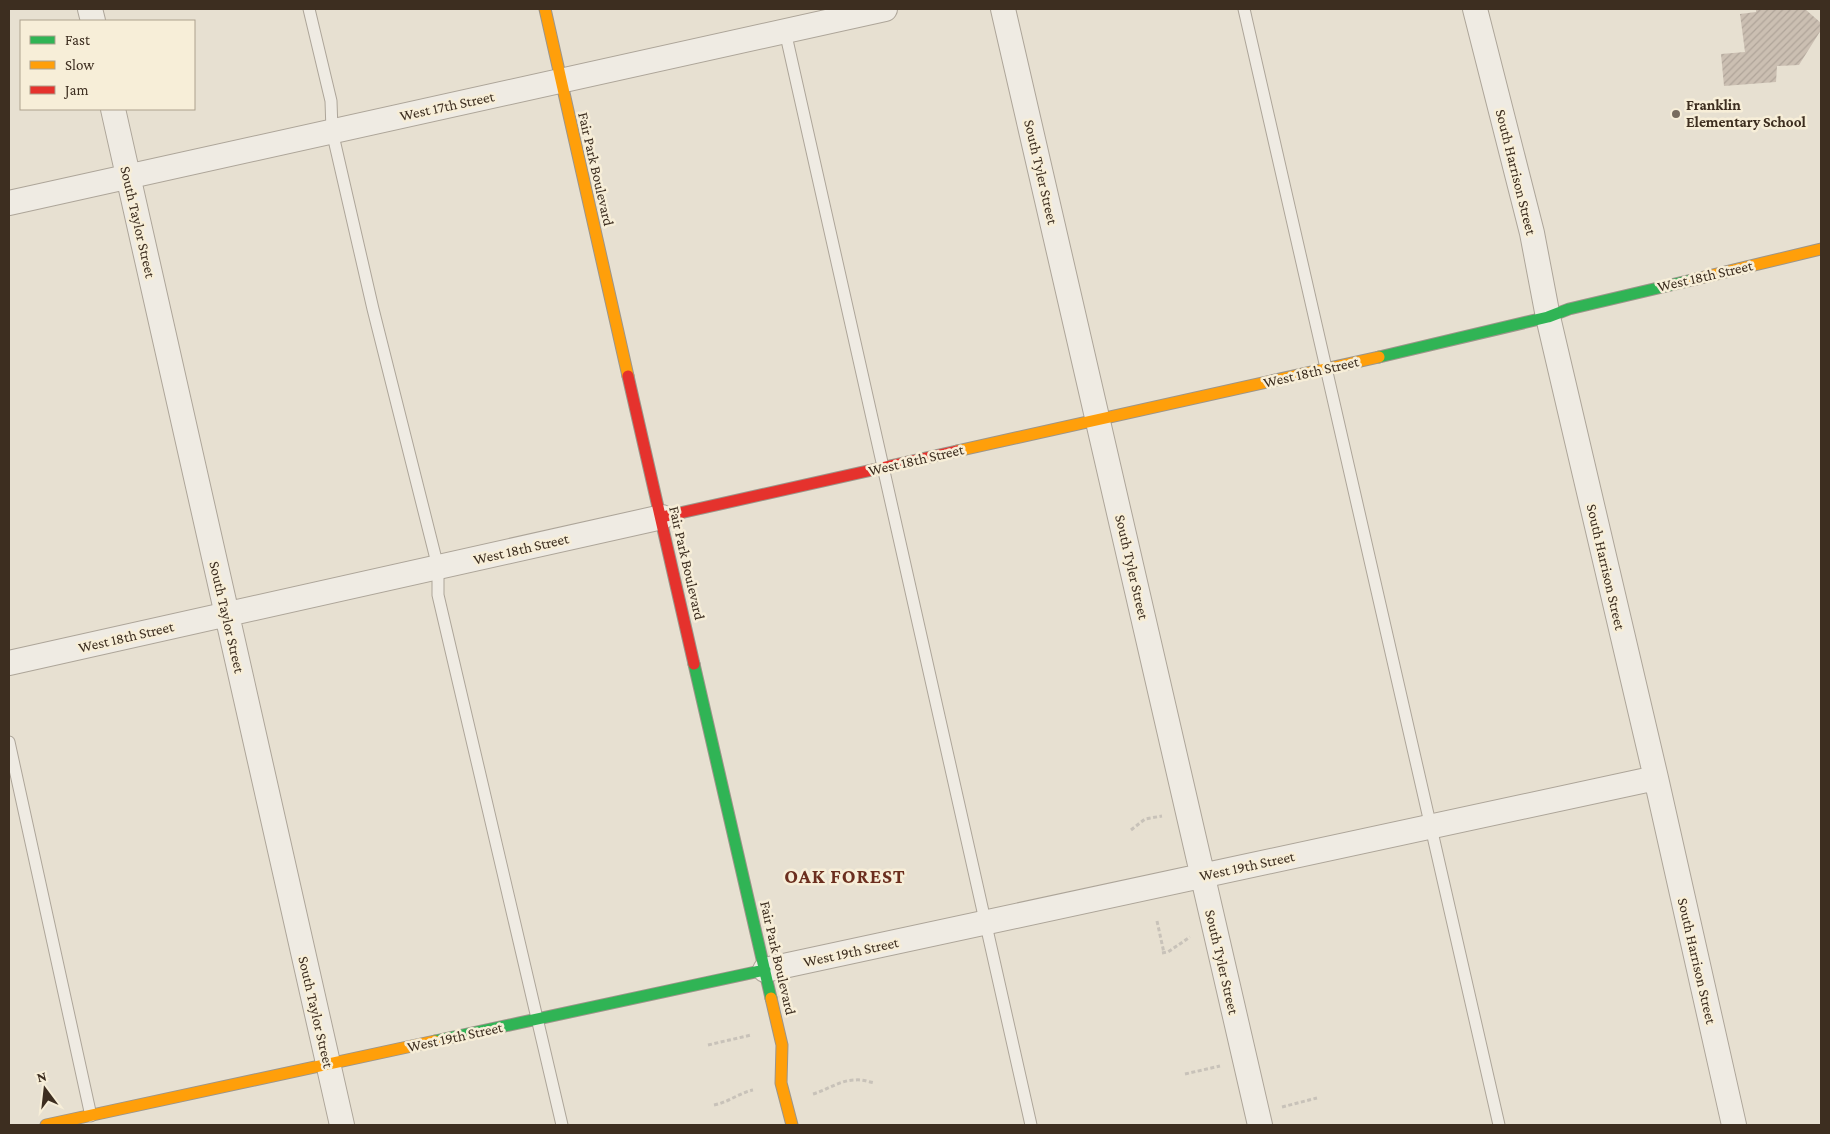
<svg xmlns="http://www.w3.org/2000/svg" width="1830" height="1134" font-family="'Crimson Pro',serif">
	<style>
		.building { fill: url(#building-hatch) }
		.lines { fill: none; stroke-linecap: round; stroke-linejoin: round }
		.lane-casing { stroke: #ada599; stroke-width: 13 }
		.street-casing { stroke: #ada599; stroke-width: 26 }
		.fast-casing { stroke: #9c958a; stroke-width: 13 }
		.slow-casing { stroke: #9c958a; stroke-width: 13 }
		.jam-casing { stroke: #9c958a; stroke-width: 13 }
		.path { stroke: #c8c2b9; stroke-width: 3; stroke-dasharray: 4 2.5; stroke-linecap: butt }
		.lane { stroke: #efebe3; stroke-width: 11 }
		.street { stroke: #efebe3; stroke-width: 24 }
		.fast { stroke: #30b455; stroke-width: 11 }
		.slow { stroke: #ff9f0a; stroke-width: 11 }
		.jam { stroke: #e5322d; stroke-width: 11 }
		.poi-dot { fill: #786c5e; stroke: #f7eed8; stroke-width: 2 }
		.labels { text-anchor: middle; stroke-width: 5; stroke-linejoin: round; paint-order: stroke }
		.poi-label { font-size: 15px; font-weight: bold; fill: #3d2e20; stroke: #f7eed8; text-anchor: start }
		.street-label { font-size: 15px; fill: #3d2e20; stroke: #f7eed8 }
		.district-label { font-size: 20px; font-weight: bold; letter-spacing: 1px; fill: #6b2e1e; stroke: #f7eed8 }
	</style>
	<defs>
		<pattern id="building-hatch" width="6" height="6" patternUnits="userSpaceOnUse" patternTransform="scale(1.25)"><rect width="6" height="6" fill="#cbbfb2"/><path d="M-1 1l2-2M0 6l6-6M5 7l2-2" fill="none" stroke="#afa499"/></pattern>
	</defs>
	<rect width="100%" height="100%" fill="#e7e0d1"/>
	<path class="building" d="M1756,9H1805L1821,23V30L1799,65L1777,66L1776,82L1724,86L1721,54L1745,52L1740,14L1756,12Z"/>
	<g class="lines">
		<defs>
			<path id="lane" d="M309,9L331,101L332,131L373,309L438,567V595L562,1125
				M1244,9L1499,1125
				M785,31L1031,1125
				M9,742L91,1116"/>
			<path id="street" d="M90,9L93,21
				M1003,9L1260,1125
				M1475,9L1532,233L1548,317L1656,778L1734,1125
				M113,109L342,1125
				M9,203L885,9
				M9,663L662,517
				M765,970L1656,778"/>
			<path id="fast" d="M1379,357L1548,317L1569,309L1692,280
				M694,664L771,998
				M435,1041L765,970"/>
			<path id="slow" d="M545,9L628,376
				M1692,280L1821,249
				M957,451L1379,357
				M771,998L782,1045L781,1083L792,1125
				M46,1125L435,1041"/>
			<path id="jam" d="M628,376L694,664
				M662,517L957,451"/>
		</defs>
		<use href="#lane" class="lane-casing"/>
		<use href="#street" class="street-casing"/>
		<use href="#fast" class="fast-casing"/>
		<use href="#slow" class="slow-casing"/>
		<use href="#jam" class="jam-casing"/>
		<path class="path" d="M1131,830L1145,819L1162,816
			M1157,921L1164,953
			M1162,953L1168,952L1190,937
			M708,1045L751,1035
			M1185,1074L1220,1066
			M813,1094C827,1090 840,1080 855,1080C862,1079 869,1082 875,1083
			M714,1105C729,1102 739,1093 753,1090
			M1282,1107L1317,1098"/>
		<use href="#lane" class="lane"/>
		<use href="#street" class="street"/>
		<use href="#fast" class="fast"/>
		<use href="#slow" class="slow"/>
		<use href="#jam" class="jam"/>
	</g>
	<circle class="poi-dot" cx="1676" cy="114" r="5"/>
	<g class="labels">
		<g class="poi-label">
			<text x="1686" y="110">Franklin<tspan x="1686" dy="17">Elementary School</tspan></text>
		</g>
		<g class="street-label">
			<text transform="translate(447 106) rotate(-12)" y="5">West 17th Street</text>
			<text transform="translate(596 169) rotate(77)" y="5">Fair Park Boulevard</text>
			<text transform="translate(1041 172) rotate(77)" y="5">South Tyler Street</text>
			<text transform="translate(1516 172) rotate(76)" y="5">South Harrison Street</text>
			<text transform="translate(138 222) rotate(77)" y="5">South Taylor Street</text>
			<text transform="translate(1705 276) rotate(-13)" y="5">West 18th Street</text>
			<text transform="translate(1311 372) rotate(-13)" y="5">West 18th Street</text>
			<text transform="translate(916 460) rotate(-13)" y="5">West 18th Street</text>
			<text transform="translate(521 549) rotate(-13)" y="5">West 18th Street</text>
			<text transform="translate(687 563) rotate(77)" y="5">Fair Park Boulevard</text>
			<text transform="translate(1132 567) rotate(77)" y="5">South Tyler Street</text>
			<text transform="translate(1606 567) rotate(77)" y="5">South Harrison Street</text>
			<text transform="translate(227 617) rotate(77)" y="5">South Taylor Street</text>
			<text transform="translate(126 637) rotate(-13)" y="5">West 18th Street</text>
			<text transform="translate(1247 866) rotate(-12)" y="5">West 19th Street</text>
			<text transform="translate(851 952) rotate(-12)" y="5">West 19th Street</text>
			<text transform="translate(778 958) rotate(77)" y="5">Fair Park Boulevard</text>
			<text transform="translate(1697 961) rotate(77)" y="5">South Harrison Street</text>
			<text transform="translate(1222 962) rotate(77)" y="5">South Tyler Street</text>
			<text transform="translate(316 1012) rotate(77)" y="5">South Taylor Street</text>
			<text transform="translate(455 1037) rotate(-12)" y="5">West 19th Street</text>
		</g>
		<g class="district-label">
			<text x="845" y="883">OAK FOREST</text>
		</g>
	</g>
	<rect width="1830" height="1134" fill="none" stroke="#3d2e20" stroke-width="20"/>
	<rect x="20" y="20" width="175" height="90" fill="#f7eed8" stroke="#ada18e"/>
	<rect x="30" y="36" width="25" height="8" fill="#30b455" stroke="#ada18e"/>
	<text x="65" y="45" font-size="15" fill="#3d2e20">Fast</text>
	<rect x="30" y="61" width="25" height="8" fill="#ff9f0a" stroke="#ada18e"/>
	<text x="65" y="70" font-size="15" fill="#3d2e20">Slow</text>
	<rect x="30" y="86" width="25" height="8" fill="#e5322d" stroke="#ada18e"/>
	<text x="65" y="95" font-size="15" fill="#3d2e20">Jam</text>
	<g transform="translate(45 1089) rotate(345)" stroke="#f7eed8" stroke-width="4" paint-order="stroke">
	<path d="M0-4L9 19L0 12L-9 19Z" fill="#3d2e20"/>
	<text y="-8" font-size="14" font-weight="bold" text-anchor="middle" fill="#3d2e20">N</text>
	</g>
</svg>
